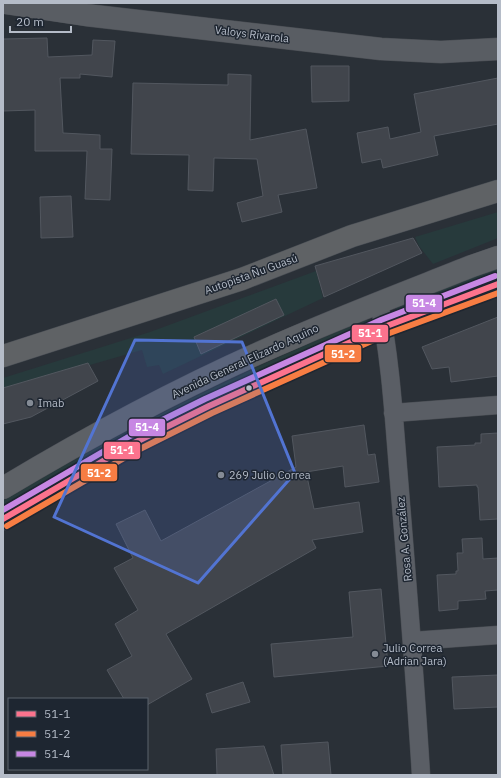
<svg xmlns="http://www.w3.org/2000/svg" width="501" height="778" font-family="'IBM Plex Sans',sans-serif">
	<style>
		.green { fill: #273a3c }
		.building { fill: #41454c; stroke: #52575f }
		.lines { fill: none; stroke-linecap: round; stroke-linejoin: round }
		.street-casing { stroke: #484c52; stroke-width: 19 }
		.secondary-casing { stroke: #484c52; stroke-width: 23 }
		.primary-casing { stroke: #484c54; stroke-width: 23 }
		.highway-casing { stroke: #474c53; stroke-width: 23 }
		.street { stroke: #5a5e65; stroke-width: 18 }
		.secondary { stroke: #595d63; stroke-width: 22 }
		.primary { stroke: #5d6166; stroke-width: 22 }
		.highway { stroke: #5f6265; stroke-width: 22 }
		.bus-1-casing { stroke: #1e2631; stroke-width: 9 }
		.bus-2-casing { stroke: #1e2631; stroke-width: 9 }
		.bus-3-casing { stroke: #1e2631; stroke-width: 9 }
		.bus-1 { stroke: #fc738d; stroke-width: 6 }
		.bus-2 { stroke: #f77d43; stroke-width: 6 }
		.bus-3 { stroke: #c787e3; stroke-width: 6 }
		.marked { fill: #5274d2; fill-opacity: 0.2; stroke: #5274d2; stroke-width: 3; stroke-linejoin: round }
		.bus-dot { fill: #b5bcc8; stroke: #1e2631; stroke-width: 1.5 }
		.poi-dot { fill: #848b95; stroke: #1e2631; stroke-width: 1.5 }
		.labels { text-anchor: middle; stroke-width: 3; stroke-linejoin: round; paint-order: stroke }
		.street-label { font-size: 11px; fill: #b5bcc8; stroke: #1e2631 }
		.poi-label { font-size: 11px; fill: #b5bcc8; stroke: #1e2631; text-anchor: start }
		.line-badge { stroke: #1e2631; stroke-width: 1.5 }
		.badge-label { font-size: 11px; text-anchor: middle; font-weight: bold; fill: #fff }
	</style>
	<rect width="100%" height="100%" fill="#2a3037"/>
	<path class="green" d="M498,212V238L433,264L419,246L415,237Z
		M498,268V272L453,288L398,311L396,310V308L452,285Z
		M316,271L323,298L163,374L159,365L147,367L142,350L3,390V378L150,332Z
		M365,320H367L368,322C345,333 321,342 298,352C197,399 98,450 3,506V501C119,432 241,371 365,320Z"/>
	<path class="building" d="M47,38L48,57L92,55L93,40L115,41L112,77L80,74V78H60L63,133L100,135V149H112L110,200L85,199L87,151H35V110L3,111V39Z
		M311,66H349V101L312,102Z
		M228,74L251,75L250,140L306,129L317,188L278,195L282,212L242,222L237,203L263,196L257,159L214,158L213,191L188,190L189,155L131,154L133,83L228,85Z
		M498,78V124L434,136L438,155L383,168L381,159L362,163L357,133L388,127L390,139L421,132L414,94Z
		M71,196L73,237L41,238L40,197Z
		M413,238L422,253L324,297L315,266Z
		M276,299L284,315L201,354L194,337Z
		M498,317V376L451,382L449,367L432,369L422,347Z
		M88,363L98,381L31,417L3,424V388Z
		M364,425L368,455L375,454L379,482L345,487L343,466L306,472L314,509L359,502L363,532L312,540L316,548L166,634L192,679L147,705V699H124L107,670L132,656L115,624L138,610L114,568L133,558L116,524L145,510L161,541L296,467L292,436Z
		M498,433V519L480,520L478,487H477V485L439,487L437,447L475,445V443H481V434Z
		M482,538L483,559L498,558V590L485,591L486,599L458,601V609L439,611L437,575L456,574V571H458L457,553H463L462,539Z
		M381,589L388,666L274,677L271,644L353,637L349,592Z
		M498,675V707L454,709L452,677Z
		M243,682L250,702L212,713L206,694Z
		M328,742L331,775H283L281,745Z
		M264,746L274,775H217L216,749Z"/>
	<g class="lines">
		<defs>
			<path id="street" d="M379,303C391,361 394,421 399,480C407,578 415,677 421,775
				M393,413L498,405
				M412,641L498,635"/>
			<path id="secondary" d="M6,3L86,15L381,49L441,52L498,49"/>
			<path id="primary" d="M3,488C98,431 196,379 298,336C356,311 414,289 472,266L498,257
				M3,519L134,443L209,406L384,327L460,298L498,284"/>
			<path id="highway" d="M3,356L242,279L352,236L498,191"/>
		</defs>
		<use href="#street" class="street-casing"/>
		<use href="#secondary" class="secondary-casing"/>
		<use href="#primary" class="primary-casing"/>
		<use href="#highway" class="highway-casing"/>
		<use href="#street" class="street"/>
		<use href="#secondary" class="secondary"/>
		<use href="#primary" class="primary"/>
		<use href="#highway" class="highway"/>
		<defs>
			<path id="bus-1" d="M3,519L134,443L209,406L384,327L498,284"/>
			<path id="bus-2" d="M7,526L138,450L212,413L387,334L498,293"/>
			<path id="bus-3" d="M3,510L130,436L205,399L381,320L495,276"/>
		</defs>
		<use href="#bus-1" class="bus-1-casing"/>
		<use href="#bus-2" class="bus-2-casing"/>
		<use href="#bus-3" class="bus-3-casing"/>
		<use href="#bus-1" class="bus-1"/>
		<use href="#bus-2" class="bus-2"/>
		<use href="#bus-3" class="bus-3"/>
	</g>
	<path class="marked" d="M135,340L242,342L295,473L198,583L54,517Z"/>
	<circle class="bus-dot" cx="249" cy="388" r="3.5"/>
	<g class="poi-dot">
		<circle cx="30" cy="403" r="4"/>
		<circle cx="221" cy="475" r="4"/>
		<circle cx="375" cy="654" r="4"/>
	</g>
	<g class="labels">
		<g class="street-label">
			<text transform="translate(252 34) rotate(7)" y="4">Valoys Rivarola</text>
			<text transform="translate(251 274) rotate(-20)" y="4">Autopista Ñu Guasú</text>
			<text transform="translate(245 361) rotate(-25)" y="4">Avenida General Elizardo Aquino</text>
			<text transform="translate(404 539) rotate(-95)" y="4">Rosa A. González</text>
		</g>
		<g class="poi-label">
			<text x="38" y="407">Imab</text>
			<text x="229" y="479">269 Julio Correa</text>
			<text x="383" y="652">Julio Correa<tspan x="383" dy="13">(Adrian Jara)</tspan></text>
		</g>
	</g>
	<g class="line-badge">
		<rect x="405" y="294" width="38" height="19" rx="4" fill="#c787e3"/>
		<rect x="351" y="324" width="38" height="19" rx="4" fill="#fc738d"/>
		<rect x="324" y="344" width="38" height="19" rx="4" fill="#f77d43"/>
		<rect x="128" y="418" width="38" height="19" rx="4" fill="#c787e3"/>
		<rect x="103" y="441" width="38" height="19" rx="4" fill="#fc738d"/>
		<rect x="80" y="463" width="38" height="19" rx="4" fill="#f77d43"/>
	</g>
	<g class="badge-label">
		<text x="424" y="307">51-4</text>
		<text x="370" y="337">51-1</text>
		<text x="343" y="358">51-2</text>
		<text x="147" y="431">51-4</text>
		<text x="122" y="454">51-1</text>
		<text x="99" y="477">51-2</text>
	</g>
	<rect width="501" height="778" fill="none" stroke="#b5bcc8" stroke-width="8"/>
	<rect x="8" y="698" width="140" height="72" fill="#1e2631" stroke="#5a626d"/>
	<rect x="16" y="711" width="20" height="6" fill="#fc738d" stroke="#5a626d"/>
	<text x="44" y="718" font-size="12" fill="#b5bcc8">51-1</text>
	<rect x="16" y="731" width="20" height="6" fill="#f77d43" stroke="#5a626d"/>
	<text x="44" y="738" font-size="12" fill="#b5bcc8">51-2</text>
	<rect x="16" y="751" width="20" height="6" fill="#c787e3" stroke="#5a626d"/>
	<text x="44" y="758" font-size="12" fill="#b5bcc8">51-4</text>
	<path d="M10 26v6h61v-6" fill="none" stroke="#b5bcc8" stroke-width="2"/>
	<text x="16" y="26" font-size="12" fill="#b5bcc8" stroke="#1e2631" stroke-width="3" paint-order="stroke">20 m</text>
</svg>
